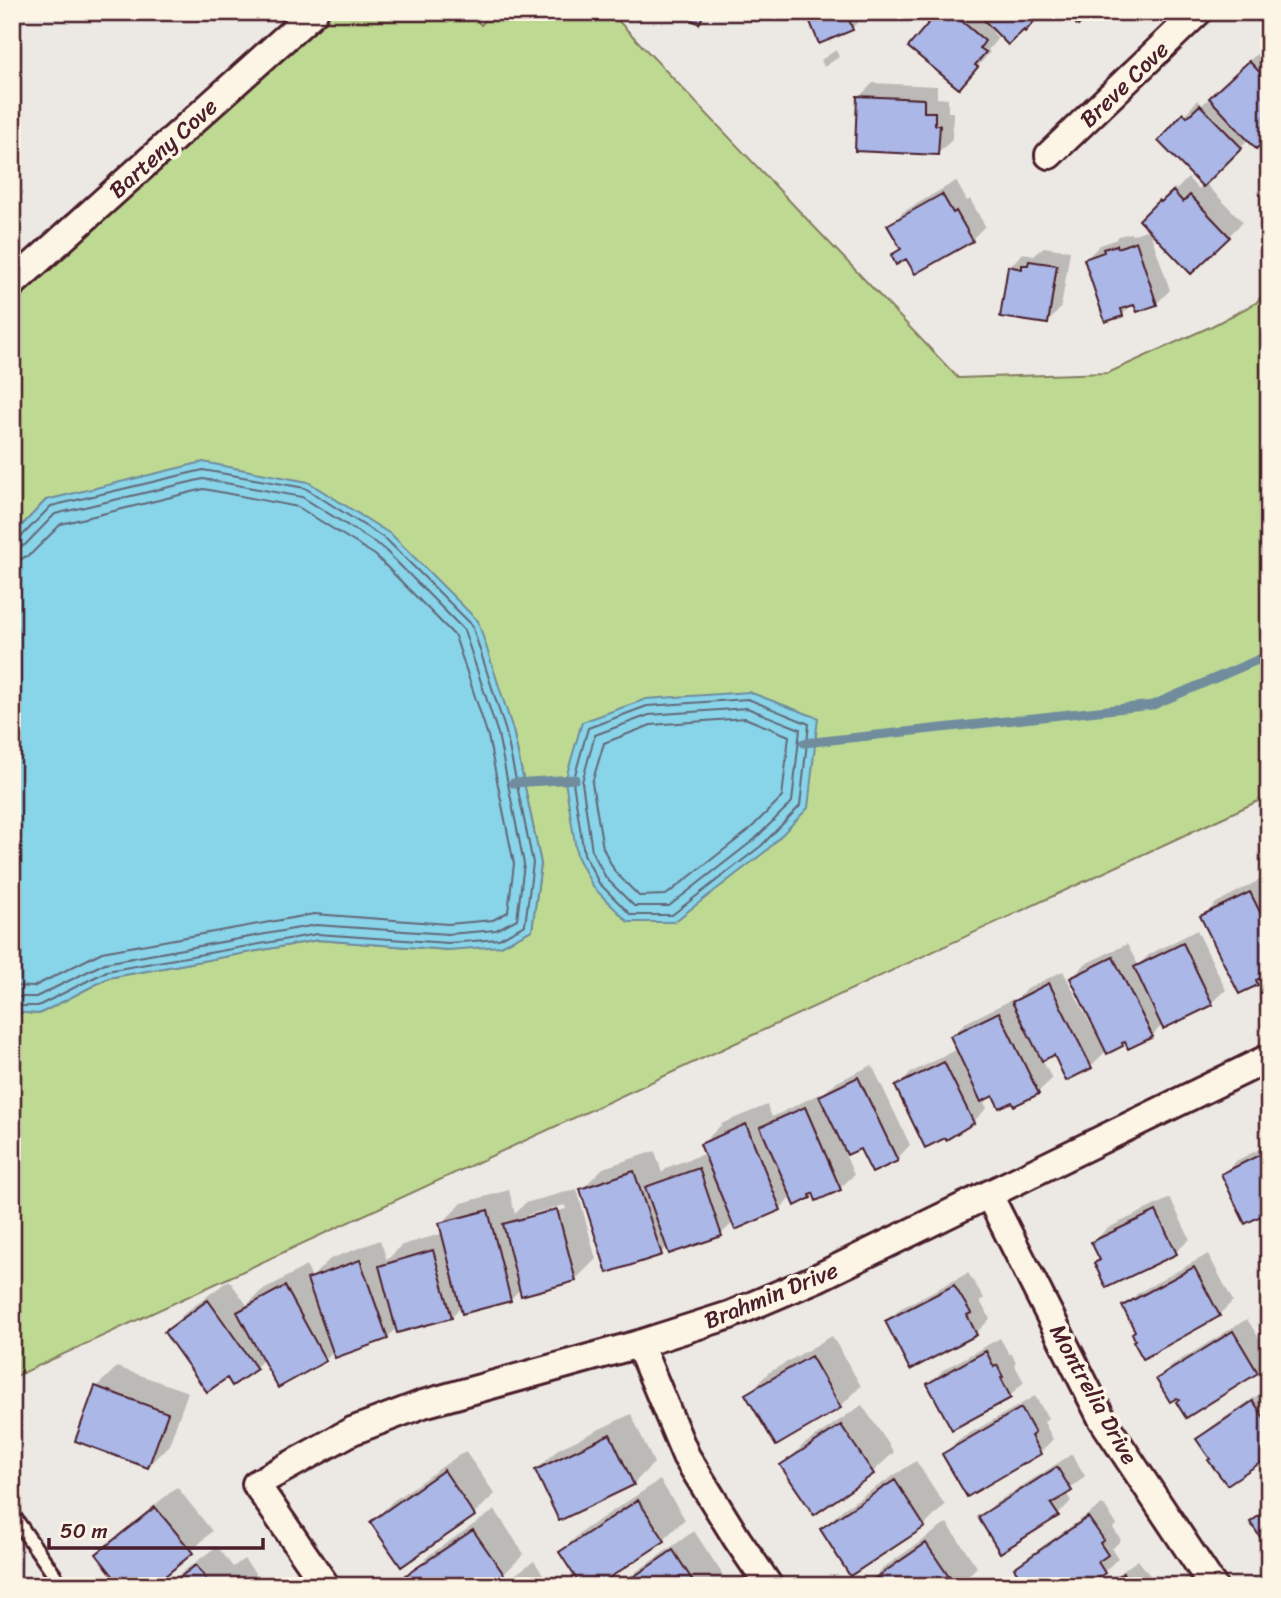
<svg xmlns="http://www.w3.org/2000/svg" width="1281" height="1598" font-family="Sriracha,sans-serif">
	<style>
		.green { fill: #beda92; stroke: #847c5e; stroke-width: 2 }
		.water { fill: #88d4e9; stroke: #6f8c9d; stroke-width: 2 }
		.shadow { fill: #0003; fill-rule: evenodd }
		.lines { fill: none; stroke-linecap: round; stroke-linejoin: round }
		.shore { stroke: #636777; stroke-width: 2 }
		.stream { stroke: #6f8c9d; stroke-width: 9 }
		.building { fill: #aab7e7; stroke: #4a1f2b; stroke-width: 2 }
		.service-casing { stroke: #4a1f2b; stroke-width: 18 }
		.minor-casing { stroke: #4a1f2b; stroke-width: 32 }
		.service { stroke: #fcf5e5; stroke-width: 12 }
		.minor { stroke: #fcf5e5; stroke-width: 26 }
		.labels { text-anchor: middle; stroke-width: 7; stroke-linejoin: round; paint-order: stroke }
		.street-label { font-size: 23px; fill: #4a1f2b; stroke: #fcf5e5 }
	</style>
	<rect width="100%" height="100%" fill="#ece9e5"/>
	<filter id="ink" filterUnits="userSpaceOnUse"><feTurbulence type="fractalNoise" baseFrequency=".0143" numOctaves="2"/><feDisplacementMap in="SourceGraphic" scale="14" xChannelSelector="R" yChannelSelector="G"/><feConvolveMatrix kernelMatrix="1 2 1 2 8 2 1 2 1" color-interpolation-filters="sRGB"/></filter>
	<g filter="url(#ink)">
		<path class="green" d="M329,12H469L481,25L493,12H610L958,378L1108,373L1212,326L1256,303L1269,287V796L12,1378V1012L39,1014L108,978L318,940L448,950L532,930L541,864L513,730L46,500L12,536V301Z"/>
		<path class="water" d="M203,462L308,482L392,535L478,621L513,730L541,864L532,930L501,946L448,950L318,940L108,978L39,1014L12,1012V536L46,500Z
			M749,692L818,718L808,808L766,851L674,922H628L593,887L577,856L565,781L582,722L646,699Z"/>
		<path class="shadow" d="M808,12H865L866,14L852,28L820,41Z
			M940,12H1042L1025,29L995,30L993,33L998,38L988,50L990,52L972,73L911,47Z
			M1263,48L1269,54V134L1249,139L1205,183L1243,222L1191,272L1141,220L1174,188L1176,190L1188,178L1198,189L1203,185L1160,141L1198,100L1202,105Z
			M836,50L839,57L824,67L821,60Z
			M873,83L937,86V98L948,99V112H953L952,140L938,153L859,97Z
			M956,181L967,201L970,199L985,226L972,239L907,257L893,255L901,246L889,226L903,212Z
			M1149,229L1170,290L1156,304L1135,302L1122,315L1086,259L1100,245L1115,240L1119,236L1131,233V235Z
			M1044,247L1070,251L1061,308L1048,322L1009,267L1023,253L1034,255Z
			M1269,875V977H1263L1257,983L1203,917L1216,903Z
			M1197,930L1226,990L1212,1003L1163,1024L1152,1036L1126,1041L1107,1050L1091,1066L1055,1053L1042,1059L1052,1079L1038,1092L1013,1100L994,1093L982,1099L987,1108L973,1122L897,1087L910,1073L958,1049L952,1037L965,1023L1013,999L1015,1002L1028,988L1063,971L1092,1027L1095,1026L1072,978L1085,964L1127,944L1138,965L1150,954Z
			M872,1065L910,1145L897,1159L861,1146L845,1154L854,1175L840,1188L817,1199L815,1193L810,1197L792,1196L780,1209L734,1222L721,1234L668,1246L661,1253L582,1189L603,1168L655,1151L662,1173L668,1167L706,1153L702,1144L723,1123L767,1105L772,1117L819,1094L820,1097L835,1083Z
			M1269,1144V1210L1223,1175L1236,1161Z
			M577,1189L596,1259L575,1280L521,1288L511,1299L462,1306L451,1317L397,1327L387,1338L334,1351L325,1360L264,1359L256,1367L227,1375L166,1332L187,1311L229,1280L247,1305L260,1292L306,1266L312,1277L330,1259L380,1240L387,1260L402,1245L444,1233L441,1224L462,1203L509,1190L515,1214L525,1203ZM565,1205L566,1209L527,1219V1215Z
			M1170,1198L1190,1239L1176,1252L1096,1263L1101,1259L1093,1243L1106,1229Z
			M1269,1225V1246L1261,1232Z
			M1208,1254L1233,1301L1219,1315L1137,1330L1124,1306L1138,1293Z
			M968,1273L984,1298L980,1301L990,1319L976,1333L887,1322L901,1308Z
			M1247,1319L1269,1354V1360L1257,1372L1180,1399L1158,1379L1172,1365Z
			M832,1336L861,1386L840,1407L748,1394L768,1373Z
			M1000,1338L1009,1354L1011,1353L1016,1362L1014,1364L1024,1382L1010,1396L953,1428L929,1384L943,1370Z
			M117,1367L188,1392L169,1445L148,1466L96,1387Z
			M1267,1389L1269,1454L1211,1459L1198,1440L1212,1426Z
			M1035,1396L1048,1418L1044,1422L1053,1439L1040,1453L944,1454L958,1440Z
			M862,1405L894,1452L873,1472L783,1466L803,1445Z
			M631,1414L654,1463L633,1484L537,1470L558,1449Z
			M465,1451L495,1494L474,1514L402,1565L372,1522L393,1501Z
			M1072,1454L1085,1476L1066,1493L1071,1501L1058,1515L980,1518L994,1504Z
			M916,1461L945,1505L924,1526L822,1529L843,1509Z
			M660,1480L685,1519L664,1539L594,1586L561,1552L582,1531Z
			M177,1487L212,1531L191,1552L99,1555L119,1534Z
			M1103,1504L1117,1525L1113,1528L1121,1540L1112,1549L1118,1558L1104,1572L1016,1569L1030,1555Z
			M495,1510L524,1554L503,1575L409,1576L429,1555Z
			M947,1523L977,1567L958,1586H865L883,1568Z
			M694,1531L723,1575L712,1586H616Z
			M217,1546L233,1567L244,1559L256,1574L245,1586H164Z
			M1138,1560L1158,1586H1101Z
			M534,1561L551,1586H499Z
			M282,1576L290,1586H269Z
			M989,1578L995,1586H977Z"/>
		<g class="lines">
			<path class="shore" d="M12,540L20,538L51,506L203,470L305,488L387,540L472,625L506,732L533,863L525,925L499,939L448,943L317,934L107,971L38,1006H12
				M12,549L25,545L55,514L203,479L302,497L382,547L464,630L498,734L524,864L517,919L496,930L448,934L316,925L105,963L36,997H12
				M12,560L21,559L31,554L61,524L204,489L298,507L375,555L455,636L488,736L514,864L508,912L493,920L448,924L314,914L102,952L33,987L12,986
				M748,699L809,724L800,806L761,846L672,915H631L599,883L584,854L573,782L588,728L647,706Z
				M747,708L800,729L792,802L755,839L669,906H634L606,878L592,851L582,782L595,735L649,715Z
				M745,718L789,736L782,797L748,831L666,895L639,896L615,872L603,848L592,783L604,743L651,725Z"/>
			<path class="stream" d="M804,743L1153,705L1269,655
				M513,783L575,779"/>
		</g>
		<path class="building" d="M679,12H705L699,24Z
			M806,12H846L853,30L819,44Z
			M943,12H951L985,41L980,48L986,52L975,65L978,67L959,89L908,47L936,14L939,16Z
			M976,12H1042L1025,32L1024,30L1008,45Z
			M1065,12H1092L1078,26Z
			M1249,61L1269,82V137L1256,149L1209,98Z
			M857,96L924,99V112H935V125H940L938,155L855,151Z
			M1200,105L1242,148L1203,187L1158,141L1183,113L1187,117Z
			M1173,191L1183,202L1190,195L1230,237L1191,274L1139,220L1159,200L1161,202Z
			M942,194L953,213L956,211L973,241L915,274L906,259L896,265L891,255L901,249L887,225Z
			M1136,241L1157,305L1137,312L1134,305L1121,309L1123,316L1105,322L1084,259L1104,252L1103,249L1117,245L1118,248Z
			M1029,261L1057,265L1048,324L1000,317L1008,266L1022,269V265H1028Z
			M1250,892L1269,930V979L1263,982L1261,978L1256,980L1258,985L1239,994L1200,916Z
			M1183,943L1213,1005L1163,1029L1134,967Z
			M1113,957L1153,1037L1128,1049L1125,1042L1122,1043L1123,1046L1107,1054L1070,978Z
			M1049,983L1092,1068L1066,1081L1054,1055L1042,1061L1012,1002Z
			M999,1012L1039,1094L1014,1106L1012,1102L999,1108L993,1096L981,1102L950,1036Z
			M944,1062L974,1123L946,1140L945,1138L925,1148L895,1086Z
			M858,1077L898,1161L872,1173L860,1149L847,1155L819,1096Z
			M805,1107L841,1190L816,1201L813,1193L810,1195L811,1198L795,1206L760,1127Z
			M746,1124L781,1210L735,1230L700,1144Z
			M1269,1150V1212L1245,1224L1221,1174Z
			M699,1168L722,1236L669,1254L645,1187Z
			M634,1171L662,1255L607,1273L580,1189Z
			M557,1209L576,1281L521,1296L503,1224Z
			M488,1210L511,1301L462,1314L439,1223Z
			M1156,1211L1177,1254L1106,1288L1094,1263L1100,1260L1091,1242Z
			M433,1250L452,1318L397,1333L379,1266Z
			M360,1260L388,1339L335,1358L307,1279Z
			M1194,1267L1220,1316L1143,1359L1133,1341L1135,1340L1132,1333L1135,1331L1122,1306Z
			M954,1285L971,1313L967,1315L977,1335L910,1370L885,1321Z
			M285,1286L326,1361L278,1388L237,1312Z
			M208,1300L257,1369L232,1386L227,1378L207,1392L164,1332Z
			M1233,1331L1258,1373L1186,1418L1176,1402L1179,1400L1177,1398L1170,1402L1156,1379Z
			M986,1351L994,1367L997,1365L1003,1377L1001,1378L1011,1398L952,1430L927,1384Z
			M811,1356L841,1408L776,1446L745,1394Z
			M95,1386L168,1413L148,1468L75,1441Z
			M1253,1401L1269,1425V1457L1227,1485L1208,1460L1210,1459L1196,1439Z
			M1021,1408L1035,1433L1031,1436L1041,1454L967,1497L942,1454Z
			M841,1425L874,1474L814,1515L780,1465Z
			M610,1434L634,1485L559,1521L535,1470Z
			M1057,1467L1072,1491L1051,1504L1059,1516L1000,1553L978,1517Z
			M444,1470L475,1516L401,1567L370,1522Z
			M895,1480L925,1527L850,1576L820,1529Z
			M638,1500L665,1541L597,1586H581L559,1552Z
			M155,1507L193,1553L153,1586H121L96,1554Z
			M1269,1509V1544L1266,1546L1250,1522Z
			M1088,1517L1104,1540L1100,1543L1108,1555L1098,1562L1105,1573L1087,1586H1026L1014,1568Z
			M473,1530L505,1576L490,1586H413L406,1575Z
			M926,1543L955,1586H864Z
			M673,1550L696,1586H620Z
			M196,1565L211,1586H168Z
			M1123,1573L1133,1586H1105Z"/>
		<g class="lines">
			<defs>
				<path id="service" d="M12,1514L62,1586"/>
				<path id="minor" d="M1049,155L1198,12
					M12,284L314,12
					M989,1195L1102,1419L1213,1586
					M639,1344L686,1456L737,1539L769,1586
					M326,1586L256,1484L352,1431L423,1404L639,1344L730,1315L817,1278L1269,1058"/>
			</defs>
			<use href="#service" class="service-casing"/>
			<use href="#minor" class="minor-casing"/>
			<use href="#service" class="service"/>
			<use href="#minor" class="minor"/>
		</g>
	</g>
	<g class="labels">
		<g class="street-label">
			<text transform="translate(1124 84) rotate(-44)" y="8">Breve Cove</text>
			<text transform="translate(163 148) rotate(-42)" y="8">Barteny Cove</text>
			<text transform="translate(771 1295) rotate(-22)" y="8">Brahmin Drive</text>
			<text transform="translate(1094 1394) rotate(61)" y="8">Montrelia Drive</text>
		</g>
	</g>
	<rect width="1281" height="1598" fill="none" stroke="#fcf5e5" stroke-width="42"/>
	<rect x="21" y="21" width="1239" height="1556" fill="none" stroke="#4a1f2b" stroke-width="2.5" filter="url(#ink)"/>
	<path d="M49 1538v10h214v-10" fill="none" stroke="#4a1f2b" stroke-width="3.5"/>
	<text x="60" y="1538" font-size="21" fill="#4a1f2b" stroke="#fcf5e5" stroke-width="5" paint-order="stroke">50 m</text>
</svg>
